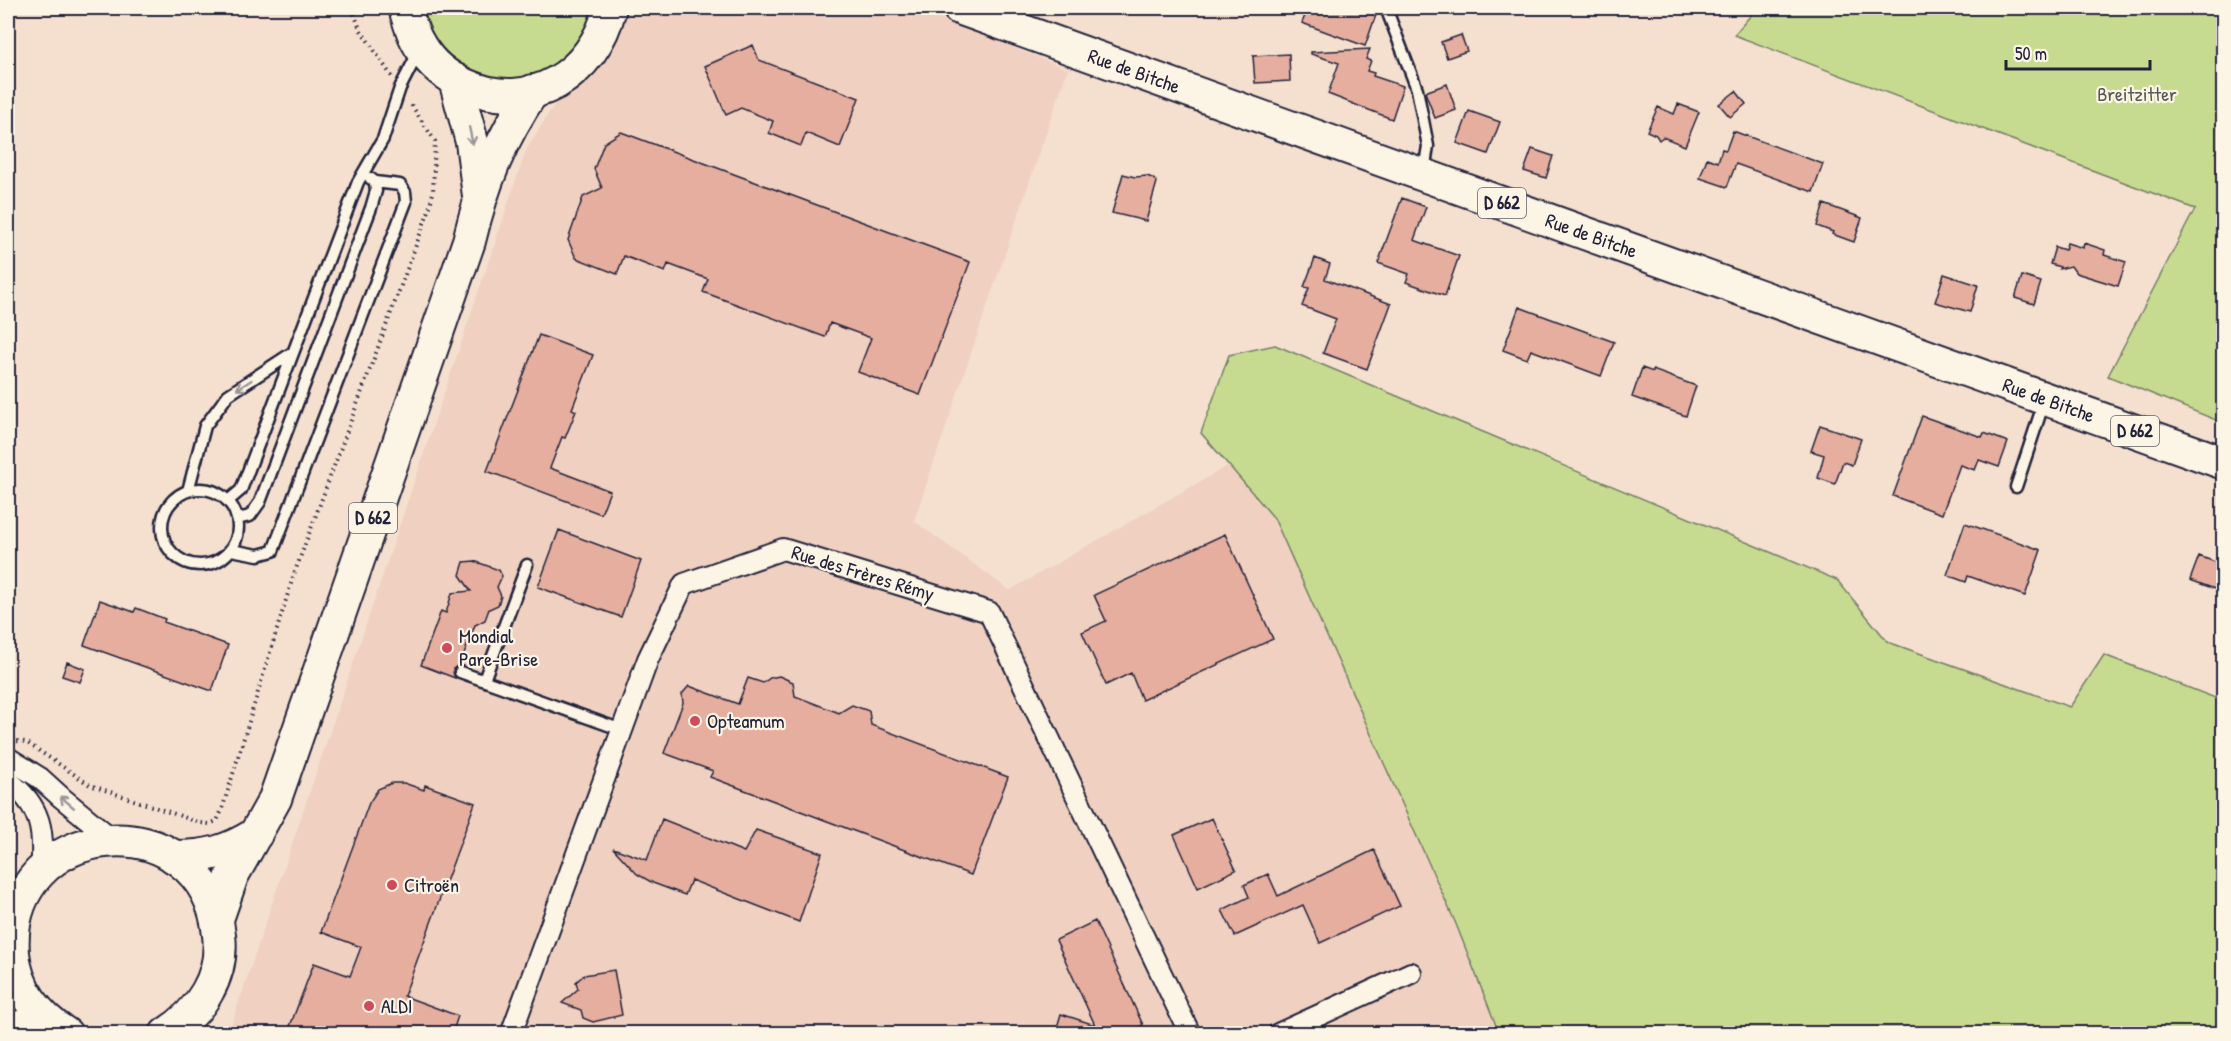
<svg xmlns="http://www.w3.org/2000/svg" width="2231" height="1041" font-family="'Patrick Hand',sans-serif">
	<style>
		.built { fill: #f0d1c1 }
		.green { fill: #c7db90; stroke: #747e66; stroke-width: 1.5 }
		.building { fill: #e6ae9f; stroke: #22223b; stroke-width: 1.5 }
		.lines { fill: none; stroke-linecap: round; stroke-linejoin: round }
		.lane-casing { stroke: #22223b; stroke-width: 15 }
		.street-casing { stroke: #22223b; stroke-width: 24 }
		.primary-casing { stroke: #22223b; stroke-width: 36 }
		.path { stroke: #22223b; stroke-width: 4; stroke-dasharray: 1.5 4.5; stroke-linecap: butt }
		.lane { stroke: #fcf5e5; stroke-width: 10 }
		.street { stroke: #fcf5e5; stroke-width: 20 }
		.primary { stroke: #fcf5e5; stroke-width: 32 }
		.oneway { stroke: #9a9698 }
		.poi-dot { fill: #d1495b; stroke: #fcf5e5; stroke-width: 2 }
		.labels { text-anchor: middle; stroke-width: 4.5; stroke-linejoin: round; paint-order: stroke }
		.shield { fill: #fcf5e5; stroke: #63616e; stroke-width: 1.5 }
		.shield-label { font-size: 18px; font-weight: bold; fill: #22223b }
		.street-label { font-size: 20px; fill: #22223b; stroke: #fcf5e5 }
		.park-label { font-size: 20px; fill: #545a54; stroke: #fcf5e5 }
		.poi-label { font-size: 20px; fill: #22223b; stroke: #fcf5e5; text-anchor: start }
	</style>
	<rect width="100%" height="100%" fill="#f5e0d0"/>
	<filter id="ink" filterUnits="userSpaceOnUse"><feTurbulence type="fractalNoise" baseFrequency=".0167" numOctaves="2"/><feDisplacementMap in="SourceGraphic" scale="12" xChannelSelector="R" yChannelSelector="G"/><feConvolveMatrix kernelMatrix="1 2 1 2 8 2 1 2 1" color-interpolation-filters="sRGB"/></filter>
	<g filter="url(#ink)">
		<path class="built" d="M614,8H915L1068,69L914,521L1010,590L1229,465L1274,518L1456,924L1499,1033L228,1034L526,150Z"/>
		<path class="green" d="M422,8H597C592,18 579,50 571,56C529,93 459,83 432,33C428,25 423,17 422,8Z
			M1757,8H2223V423L2108,376L2195,209L1734,35Z
			M1275,345L1837,580L1888,642L2070,707L2104,655L2223,701V1033H1499L1456,924L1274,518L1201,433L1229,355Z"/>
		<path class="building" d="M1308,8H1354L1376,15L1365,46L1302,23Z
			M1461,35L1467,51L1447,58L1441,42Z
			M753,45L759,60L859,98L840,147L806,133L801,146L769,133L773,121L741,108L726,115L705,66Z
			M1370,49L1366,59L1371,61L1367,71L1374,73L1373,76L1403,86L1392,119L1328,94L1339,63L1311,54V52Z
			M1289,54L1290,81L1255,83L1253,56Z
			M1447,84L1456,110L1435,118L1425,92Z
			M1736,91L1746,104L1730,117L1719,104Z
			M1678,104L1699,112L1685,146L1663,137L1659,140L1656,135L1647,131L1658,107L1674,114Z
			M1469,111L1500,122L1488,154L1457,143Z
			M1733,131L1823,164L1813,192L1736,164L1727,187L1700,178L1707,158L1718,162L1722,149L1726,150Z
			M621,132L970,262L920,395L858,372L871,338L830,323L825,337L703,292L708,279L668,264L665,272L624,256L617,274L576,258L568,240L583,197L602,188L594,169L604,143Z
			M1532,149L1553,156L1546,178L1524,171Z
			M1123,174L1135,177L1147,176L1152,178L1157,182L1146,221L1112,213Z
			M1402,198L1426,207L1414,240L1459,256L1445,296L1406,282L1409,274L1378,263Z
			M1824,204L1862,218L1854,242L1832,234L1833,232L1817,226Z
			M2067,243L2083,248L2084,243L2105,250L2104,255L2126,262L2118,286L2076,273L2071,266L2059,269L2060,267L2050,264L2055,247L2065,250Z
			M1315,258L1330,264L1325,279L1391,304L1367,369L1323,353L1336,319L1302,306L1309,288L1304,287Z
			M1944,274L1978,285L1970,312L1935,302Z
			M2022,276L2041,282L2034,304L2015,298Z
			M1519,307L1614,342L1601,376L1531,350L1527,359L1503,350Z
			M539,335L593,355L572,409L576,411L565,438L562,437L550,468L610,491L601,514L487,471Z
			M1642,368L1653,372V370L1696,386L1686,416L1632,397Z
			M1922,416L1982,437L1984,433L2008,442L1999,467L1979,460L1975,470L1960,465L1942,514L1893,496Z
			M1820,425L1861,439L1852,465L1843,462L1835,484L1818,478L1824,455L1811,451Z
			M1965,523L2041,550L2025,596L1968,576L1966,582L1947,575Z
			M559,530L641,561L621,617L538,587Z
			M1225,534L1273,639L1142,700L1131,673L1106,685L1082,632L1106,621L1094,595Z
			M2199,556L2223,565V592L2190,580Z
			M474,561L499,570L502,576L497,587L501,596L498,605L489,609L485,620L475,625L460,665L453,669L455,678L421,665L441,611L446,613L452,593L471,591L460,575L464,562Z
			M100,600L134,612L136,608L165,619L164,622L228,645L212,691L84,645Z
			M67,662L85,669L80,682L62,676Z
			M779,676L793,682L795,696L839,713L852,705L869,711L871,725L1008,777L971,875L710,777L713,771L664,753L683,703L682,694L689,686L738,704L748,678L763,683L770,678Z
			M392,783H404L424,790L425,785L475,803L404,996L458,1016L452,1034H287L314,963L350,976L361,947L321,932L369,803L378,789Z
			M1212,818L1236,870L1198,888L1174,835Z
			M662,819L744,852L756,830L822,853L799,922L691,880L685,895L653,883L637,874L613,848L647,860Z
			M1374,850L1400,906L1320,943L1303,905L1235,936L1222,910L1249,897L1244,885L1268,874L1278,896Z
			M1095,921L1143,1025L1126,1034H1055L1061,1014L1095,1025L1056,940Z
			M614,970L622,1015L593,1022L583,1018L581,1010L562,1003L578,989L576,982L584,975Z"/>
		<g class="lines">
			<defs>
				<path id="lane" d="M1386,8L1417,89L1428,146L1424,171
					M2016,487L2044,402
					M162 527a38 38 0 1 1 76 0a38 38 0 1 1-76 0Z
					M188,491L205,426L228,395L292,353
					M228,501L241,490L358,182L383,139L400,88L419,51
					M237,519L250,516L260,502L371,208L376,191L375,182L370,178
					M231,550L258,555L273,551L406,202L405,192L400,185L375,182
					M460,672L622,730
					M484,680L527,565"/>
				<path id="street" d="M8,758L40,778L62,798L112,839
					M8,781C41,805 45,832 41,871
					M511,1034L648,659L684,584L783,549L989,612L1190,1034
					M1278,1034L1411,973"/>
				<g id="primary">
					<path d="M405,8C409,21 412,34 420,46C430,63 447,77 465,85C531,115 594,74 610,8"/>
					<path id="s1" d="M959,8L2224,463"/>
					<path d="M455,80L472,142L479,196"/>
					<path d="M174,857C207,857 228,852 256,834"/>
					<path d="M217,919L232,876L275,799L469,241C483,183 500,140 533,91"/>
					<path d="M8,1029L32,1025L54,1026"/>
					<path d="M66,1034C37,1016 16,988 13,953C3,816 205,797 219,935C224,976 200,1013 166,1034"/>
				</g>
			</defs>
			<use href="#lane" class="lane-casing"/>
			<use href="#street" class="street-casing"/>
			<use href="#primary" class="primary-casing"/>
			<path class="path" d="M352,8L360,29L392,77
				M17,741L26,742L90,785L201,823L209,824L217,821L222,810L293,577L429,210L433,193L435,141L410,103"/>
			<use href="#lane" class="lane"/>
			<use href="#street" class="street"/>
			<use href="#primary" class="primary"/>
		</g>
		<defs><path id="oneway-shaft" d="M-6 0H5M1.5-3L5.5 0L1.5 3" fill="none" stroke-width="1.6" stroke-linecap="round" stroke-linejoin="round" transform="scale(1.5)"/></defs>
		<g class="oneway">
			<use href="#oneway-shaft" transform="translate(471 136) rotate(78)"/>
			<use href="#oneway-shaft" transform="translate(244 385) rotate(147)"/>
			<use href="#oneway-shaft" transform="translate(67 802) rotate(-140)"/>
		</g>
	</g>
	<g class="poi-dot">
		<circle cx="447" cy="648" r="6"/>
		<circle cx="695" cy="721" r="6"/>
		<circle cx="392" cy="885" r="6"/>
		<circle cx="369" cy="1006" r="6"/>
	</g>
	<g class="labels">
		<g class="shield">
			<rect x="1478" y="188" width="48" height="30" rx="4.5"/>
			<rect x="2111" y="416" width="48" height="30" rx="4.5"/>
			<rect x="349" y="503" width="48" height="30" rx="4.5"/>
		</g>
		<g class="shield-label">
			<text x="1502" y="209">D 662</text>
			<text x="2135" y="437">D 662</text>
			<text x="373" y="524">D 662</text>
		</g>
		<g class="street-label">
			<text dy="7" stroke="none"><textPath href="#s1" startOffset="186">Rue de Bitche</textPath></text>
			<text dy="7" stroke="none"><textPath href="#s1" startOffset="672">Rue de Bitche</textPath></text>
			<text dy="7" stroke="none"><textPath href="#s1" startOffset="1158">Rue de Bitche</textPath></text>
			<text transform="translate(863 573) rotate(17)" y="7">Rue des Frères Rémy</text>
		</g>
		<g class="park-label">
			<text x="2137" y="101">Breitzitter</text>
		</g>
		<g class="poi-label">
			<text x="459" y="643">Mondial<tspan x="459" dy="23">Pare-Brise</tspan></text>
			<text x="707" y="728">Opteamum</text>
			<text x="404" y="892">Citroën</text>
			<text x="381" y="1013">ALDI</text>
		</g>
	</g>
	<rect width="2231" height="1041" fill="none" stroke="#fcf5e5" stroke-width="30"/>
	<rect x="15" y="15" width="2201" height="1011" fill="none" stroke="#22223b" stroke-width="2" filter="url(#ink)"/>
	<path d="M2006 60v9h144v-9" fill="none" stroke="#22223b" stroke-width="3"/>
	<text x="2015" y="60" font-size="18" fill="#22223b" stroke="#fcf5e5" stroke-width="4.5" paint-order="stroke">50 m</text>
</svg>
